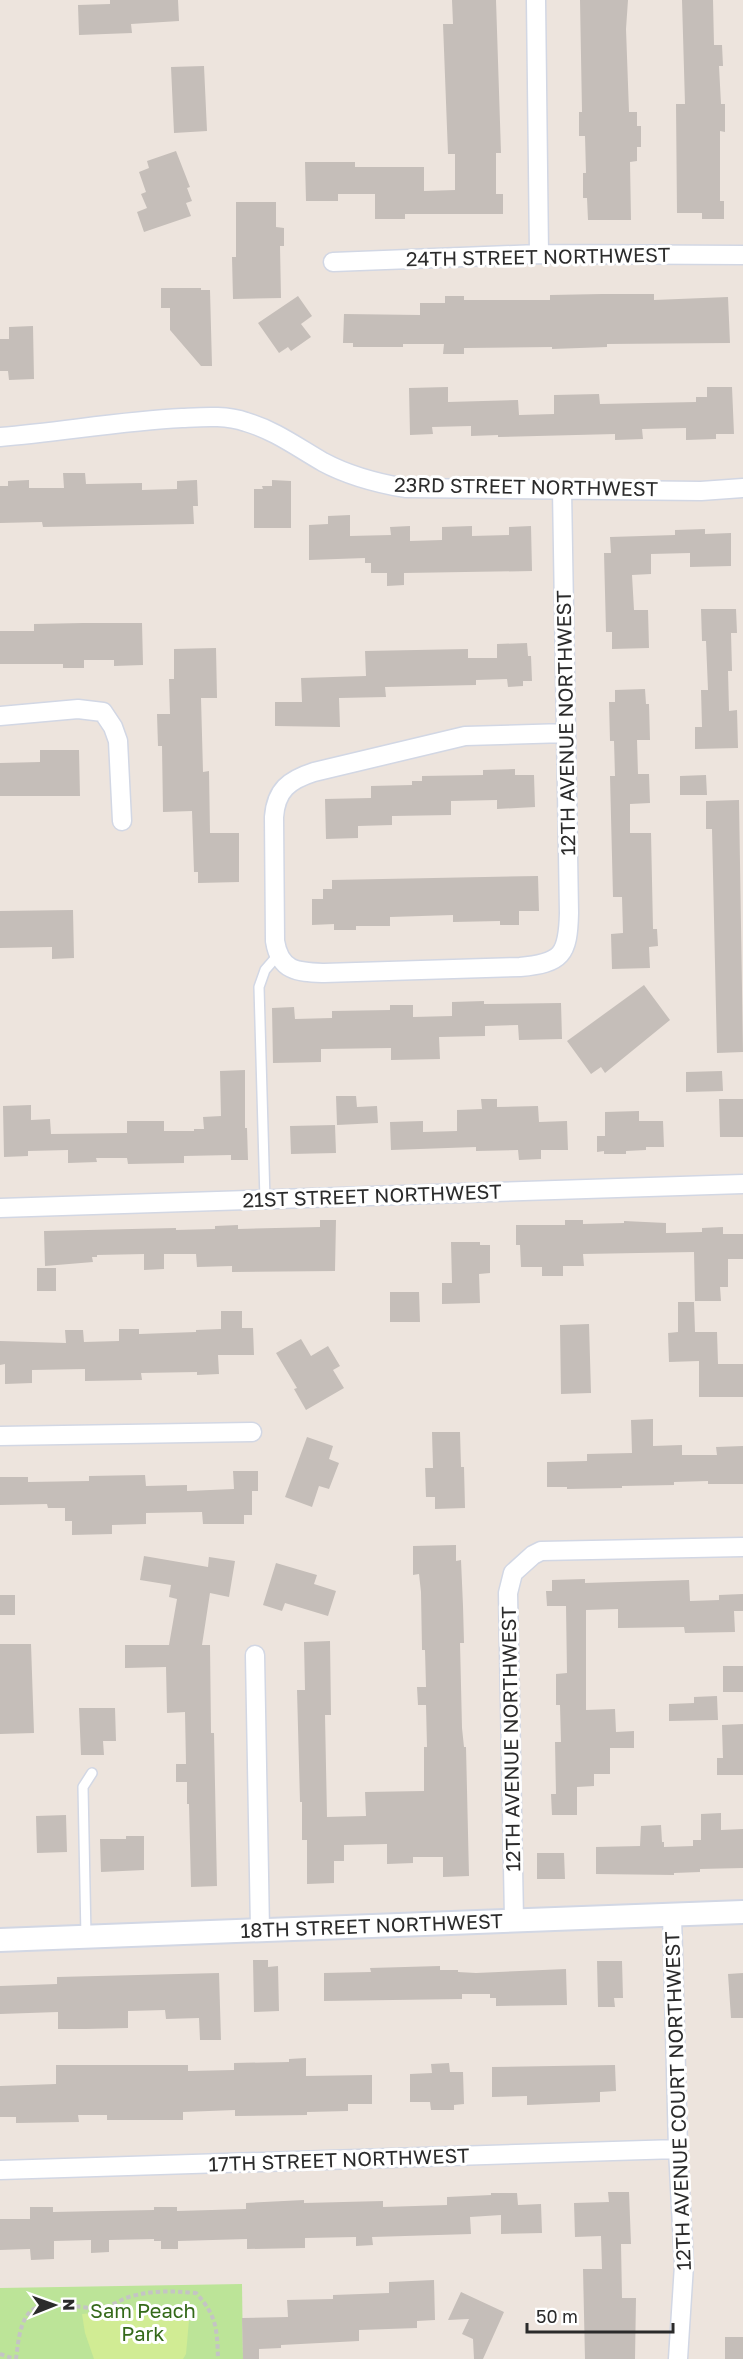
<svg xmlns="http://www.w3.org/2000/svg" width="743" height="2359" font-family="'Golos Text',sans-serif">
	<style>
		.green { fill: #bce498 }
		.pitch { fill: #d1ec94 }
		.building { fill: #c5beb9 }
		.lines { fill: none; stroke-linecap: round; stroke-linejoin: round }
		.service-casing { stroke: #d2d7e4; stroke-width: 12 }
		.minor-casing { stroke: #d2d7e4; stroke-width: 21 }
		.tertiary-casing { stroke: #d2d7e4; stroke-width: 26 }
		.path { stroke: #c4c4c4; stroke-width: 4; stroke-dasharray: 4.5 3; stroke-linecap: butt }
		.service { stroke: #fff; stroke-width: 9 }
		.minor { stroke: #fff; stroke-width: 18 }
		.tertiary { stroke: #fff; stroke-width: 22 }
		.labels { text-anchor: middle; stroke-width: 6; stroke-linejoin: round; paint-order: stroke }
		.street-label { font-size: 20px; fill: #2b2b2b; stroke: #fff }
		.park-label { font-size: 20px; fill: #346919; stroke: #fff }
	</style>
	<rect width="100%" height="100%" fill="#ede4dd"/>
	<path class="green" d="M242,2284L243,2359H0V2288Z"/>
	<path class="pitch" d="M174,2307L189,2320L186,2354L183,2359H94L85,2333L82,2314Z"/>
	<path class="building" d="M110,0H178L179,21L131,24L132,33L79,35L78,5L110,4Z
		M452,0H496L501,153H496V194H503V214H405V219H375V194H338V201H306L305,162H355V167H424V191L455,190V154H448L443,24H453Z
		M580,0H628L626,29L629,112H637V126H641V147H637V161L630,162L631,220H588L587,198H583V173H586L585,136H579V112H582Z
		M682,0H713L714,45H722L723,66H719L721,104H725V132L720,131V201H724V219H702V213H677L676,104H685Z
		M204,66L207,131L174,133L171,67Z
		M176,151L190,187L187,188L192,201L186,203L191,216L144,232L137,212L147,208L141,194L146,192L139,172L149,168L147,161Z
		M236,202H276V227L284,228V246H280L281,298L233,299L232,257H236Z
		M161,288H201V290H210L212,366H201L170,330V308H161Z
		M602,294H654V300L728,297L730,343L607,344V347L552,349V347L464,348V354H443L444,344H403V347H353V343H343L344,314L420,315V303H445V296H464V300H550V295Z
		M298,296L312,316L301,324L311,337L291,351L288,347L279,353L258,323Z
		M33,326L34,379L9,380L8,371H0V339H9V327Z
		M448,387V402L518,400L519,415L554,414V395L599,394L600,404L696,402V397H707V387H732L734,434H716V439L686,440V428L642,429L643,439L615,440V434L498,437V435L471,436V426L432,427L433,434L410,435L409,388Z
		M63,473H85L86,484L142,483V490L177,489V481L197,480L198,506H193L194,524L43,527L42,522L0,523V486H8V481L29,480V488H64Z
		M272,480L291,481V528H254V489H263L262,486H272Z
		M350,515V536L391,535L390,527L410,526V541L442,540V527L472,526V536L509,535V527L531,526L532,571L404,573V585L387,586V573H371V563H365V558L309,560V525L328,524V516Z
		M705,529V534L731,533V566L690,567V553L651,554V574L632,575L634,610H648L649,648L612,649V632H606L604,553H611L610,537L675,535V530Z
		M701,609H736L737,633H731L732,671H728L729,711L737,710L738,748L695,749V727H702L701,690H708L706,641H702Z
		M83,623H142L143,665L114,666V660H84V668H63V664H0V631H34V624Z
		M527,643L528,656H531L532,681H523V686L508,687L507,679L476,680V685L385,687L386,697L339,698L340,727L275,726V702H302L301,678L366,676L365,651L468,649V658H497V644Z
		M216,648L217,698H201L203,772L209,771L210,833H239V882L198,883V872H194L192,811L163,812L162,746H158L157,714H170L169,679H174V649Z
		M645,689L646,704H649L650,740H637L638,774H649L650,803L630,804V833H651L653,929H657L658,946L649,947L650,968L612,969L611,934L623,933L622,897H613L610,776H615L614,741H610L609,702H615V690Z
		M40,750H79L80,796H0V763L40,762Z
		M515,769V775H534L535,807L497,809V800L451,801V815L392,816V825L358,826V838L326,839L325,799L371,798V786L412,785V781H422V776L483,775V770Z
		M706,775L707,795H680V776Z
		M739,800L743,1052L717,1053L712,829H706V801Z
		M538,876L539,911H519V925H500V921L453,922V915L390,917V926H356V930H334V924L312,925V899H323V889H332V880Z
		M73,910L74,958L52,959V947L0,948V911Z
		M644,985L670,1020L605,1073L601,1067L591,1074L567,1041Z
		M484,1001V1004L561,1003L562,1039L519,1040L518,1025L485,1026V1036L439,1037L440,1059L391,1060V1048L321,1049V1062L273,1063L272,1008L294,1007L295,1019L332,1018V1011L390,1010V1005H413V1017L452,1016V1002Z
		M245,1070V1128H247L248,1160H231V1155L184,1156V1163L128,1164L127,1158H96L97,1162L68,1163V1150L28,1151V1156L4,1157L3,1106L31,1105V1120L50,1119L51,1134L127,1133V1121H164V1131H194V1129H204L203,1117L221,1116L220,1071Z
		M722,1071L723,1091L686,1092V1072Z
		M336,1096H356L357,1107L377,1106L378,1123L337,1125Z
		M481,1099H497V1107L538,1106L539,1122L567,1121L568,1150H541V1159L519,1160L518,1150L476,1151V1147L391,1150L390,1122L423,1121V1132L457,1131V1110L482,1109Z
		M719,1099H743V1137H720Z
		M639,1111V1121H663L664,1147H646V1150L626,1151V1154H604V1151L597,1152V1136H605V1112Z
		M335,1125L336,1153L291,1154L290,1126Z
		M320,1220H336L335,1271L232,1272V1266L197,1267L196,1254H164V1269L144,1270V1254L97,1255V1257H92L93,1262L45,1266L44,1231L176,1228V1230L215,1229V1226L238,1225V1229L320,1227Z
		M565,1220H583V1224L624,1223V1221L666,1223V1233L702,1232V1228L723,1227V1234H743V1259H728V1287H720L721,1301H695L694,1252L583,1254L584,1266H563V1276H542V1267H521L520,1245H516V1225H565Z
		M451,1242H480V1245H490V1273L479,1274L480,1303L442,1304V1283H452Z
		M37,1268H56V1291H37Z
		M390,1292H419L420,1322H390Z
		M678,1302H694L695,1332H717L718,1364H743V1397H699V1361L669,1362L668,1333L678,1332Z
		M221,1311H242V1328H253L254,1355H218L219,1374L197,1375V1372L141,1373L142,1380L85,1381V1369L32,1370V1383L5,1384V1364L0,1365V1341L66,1343L65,1330H83L84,1342L119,1341V1329H139V1334L196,1332V1330L221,1329Z
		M589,1324L591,1393L561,1394L560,1325Z
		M301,1339L311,1356L328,1346L340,1366L333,1370L344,1388L306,1410L294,1389L297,1388L276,1353Z
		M653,1419V1446L682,1445V1455H717L716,1447L743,1446V1484H708V1481L674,1482V1485L622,1486V1488L567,1489V1487H547V1462L587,1461V1454L632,1453L631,1420Z
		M432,1432H460L461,1467H464L465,1508L435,1509V1497H426L425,1468H433Z
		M307,1437L333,1446L329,1459L339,1463L329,1489L319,1486L312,1507L285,1497Z
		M233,1471H258V1491H252V1515H244V1524H203L202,1512L146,1513V1524L112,1525V1534L72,1535V1521H65V1508H48L47,1504L0,1505V1477H28V1482L89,1481V1476L145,1475L146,1486L187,1485V1491L234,1489Z
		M456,1545V1561L461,1560L463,1606L464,1643H460L462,1728L464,1747H466L469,1876L443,1877V1857H413V1863L387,1864V1844L344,1845V1861H334V1883L307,1884V1840H302V1802H300L297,1690H305L304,1642L330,1641L331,1715H325L327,1817L366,1816L365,1792L424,1791V1747H427L426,1705H418L417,1687H426L425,1650H422L421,1592L419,1574L413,1575V1546Z
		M144,1556L208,1567L209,1557L235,1561L229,1597L210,1593L202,1645H210L211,1733H214L217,1886L191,1887L189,1804H187V1782H176V1764H186L185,1712L167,1713L166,1667L125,1668V1645H169L177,1599L169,1597L171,1585L140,1580Z
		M276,1563L317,1575L314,1584L336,1591L328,1616L285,1603L282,1611L263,1605Z
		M585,1579V1583L689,1580L690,1601L719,1600V1595L743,1594V1611H734L735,1632L685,1633L684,1627L618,1628V1609L586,1610V1710L615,1709L616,1732L634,1731V1748H610V1774H594V1786L577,1787V1815H552L551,1794H556L555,1742H561L560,1705H556V1674L567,1673L566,1606H547L546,1591H552V1580Z
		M0,1595H15V1615H0Z
		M0,1644H31L34,1733L0,1734Z
		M723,1666H743V1692H723Z
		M717,1696L718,1720L669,1721V1704L694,1703V1697Z
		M79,1708H115L116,1741H103L104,1755H81Z
		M743,1724V1775H717V1758H723L722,1725Z
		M721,1813V1830L743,1829V1868L700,1869V1872L674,1873V1875L596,1874V1847L640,1846L641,1826L661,1825L662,1842H664V1847L693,1846V1840H701V1814Z
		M66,1815L67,1852L37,1853L36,1816Z
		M126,1836H144V1870L101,1872L100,1839H126Z
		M537,1853H564L565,1879H537Z
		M253,1960H268V1967L278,1966L279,2011L254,2012Z
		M597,1961H622L623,1998H614L615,2007H598Z
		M440,1966V1970H458V1972L476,1973L566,1969L567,2005L496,2006V1998H490V1994H462V1999L324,2001V1973L371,1972L370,1968Z
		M219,1973L221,2040H200L199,2018L166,2019L165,2010L128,2011V2028L86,2029H58V2012L0,2014V1986L57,1984V1977Z
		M743,1973V2018H731L728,1974Z
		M306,2058V2076L372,2075V2104H348V2111L307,2112V2115L235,2116V2110L183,2112V2120H107V2115H78L79,2122L16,2123V2117H0V2086L56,2084V2065H188V2071L234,2070V2063L289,2062V2059Z
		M449,2063L450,2072H463L464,2104L454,2105V2110H431L430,2102H410V2074L432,2073L431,2064Z
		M615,2065L616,2091L600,2092V2102L527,2105V2096L492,2097V2067Z
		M608,2192H629L631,2244H621L622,2298H636L635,2359H585L583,2269H602L601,2236L575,2237L574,2203L609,2202Z
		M491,2193H517L518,2205L541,2204L542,2233L501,2234V2215L470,2217L471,2234L372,2237L373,2245L356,2246V2237L305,2238V2248L247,2249V2239L178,2241V2249H161V2241H154V2239L109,2240V2252L91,2253V2240L54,2241V2259L31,2260L30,2249L0,2250V2219H30V2207H53V2212L154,2210V2207H177V2211L246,2209V2203L304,2200V2203L383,2201V2207L447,2205V2197L491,2195Z
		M434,2280L435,2320L417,2321V2328L359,2330V2341L281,2345V2348L259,2349V2359H243L242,2318L288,2317L287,2300L333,2299V2295L389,2293V2282Z
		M461,2292L504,2312L483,2359H474L473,2339L462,2334L469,2319L448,2320Z
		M725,2337H743V2359H725Z"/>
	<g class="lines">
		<defs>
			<path id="service" d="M265,1200L259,987L265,970L278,955
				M86,1937L83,1787L92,1773"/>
			<path id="minor" d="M536,0L539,254
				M333,262L539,254L743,255
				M0,437C61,432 121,421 182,418C203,417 226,415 246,422C274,430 297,447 323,462C349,476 376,483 405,488L701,491L743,488
				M562,489L569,913C568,955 562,963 520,967L324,973C298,972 280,972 275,941L274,817C276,790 289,780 314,772L465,736L566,733
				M0,716L78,709L103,712L113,727L118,741L122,821
				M0,1208L743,1184
				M0,1436L252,1432
				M255,1655L260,1930
				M672,1915L678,2149L684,2265L678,2359
				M514,1920L508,1593L513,1573L533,1555L541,1551L743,1547
				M0,2170L678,2149"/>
			<g id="tertiary">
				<path id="s1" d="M0,1940L743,1912"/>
			</g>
		</defs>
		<use href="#service" class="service-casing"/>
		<use href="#minor" class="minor-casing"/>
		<use href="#tertiary" class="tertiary-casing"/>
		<path class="path" d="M0,2354L15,2359
			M16,2359C18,2345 19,2322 31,2311C45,2298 81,2309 98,2308C111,2308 120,2299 132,2296C156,2290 172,2291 196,2293C217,2316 217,2329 218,2359"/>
		<use href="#service" class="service"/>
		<use href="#minor" class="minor"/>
		<use href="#tertiary" class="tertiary"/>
	</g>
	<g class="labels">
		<g class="street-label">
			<text transform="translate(538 257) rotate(-1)" y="7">24TH STREET NORTHWEST</text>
			<text transform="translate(526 487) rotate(1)" y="7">23RD STREET NORTHWEST</text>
			<text transform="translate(566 723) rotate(-91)" y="7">12TH AVENUE NORTHWEST</text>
			<text transform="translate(372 1196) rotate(-2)" y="7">21ST STREET NORTHWEST</text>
			<text transform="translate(511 1739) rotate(-91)" y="7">12TH AVENUE NORTHWEST</text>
			<text dy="7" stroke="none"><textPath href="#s1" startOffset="372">18TH STREET NORTHWEST</textPath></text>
			<text transform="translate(678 2101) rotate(-92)" y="7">12TH AVENUE COURT NORTHWEST</text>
			<text transform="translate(339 2160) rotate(-2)" y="7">17TH STREET NORTHWEST</text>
		</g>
		<g class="park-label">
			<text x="143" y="2318">Sam Peach<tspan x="143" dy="23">Park</tspan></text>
		</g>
	</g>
	<g transform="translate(54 2305) rotate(89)" stroke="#ffffff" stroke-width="4.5" paint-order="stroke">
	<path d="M0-4.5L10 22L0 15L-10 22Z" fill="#2b2b2b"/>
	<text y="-9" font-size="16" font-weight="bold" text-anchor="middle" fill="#2b2b2b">N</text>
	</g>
	<path d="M527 2323v9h146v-9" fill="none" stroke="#2b2b2b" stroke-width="3"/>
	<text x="536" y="2323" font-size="18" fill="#2b2b2b" stroke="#ffffff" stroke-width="4.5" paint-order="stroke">50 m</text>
</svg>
